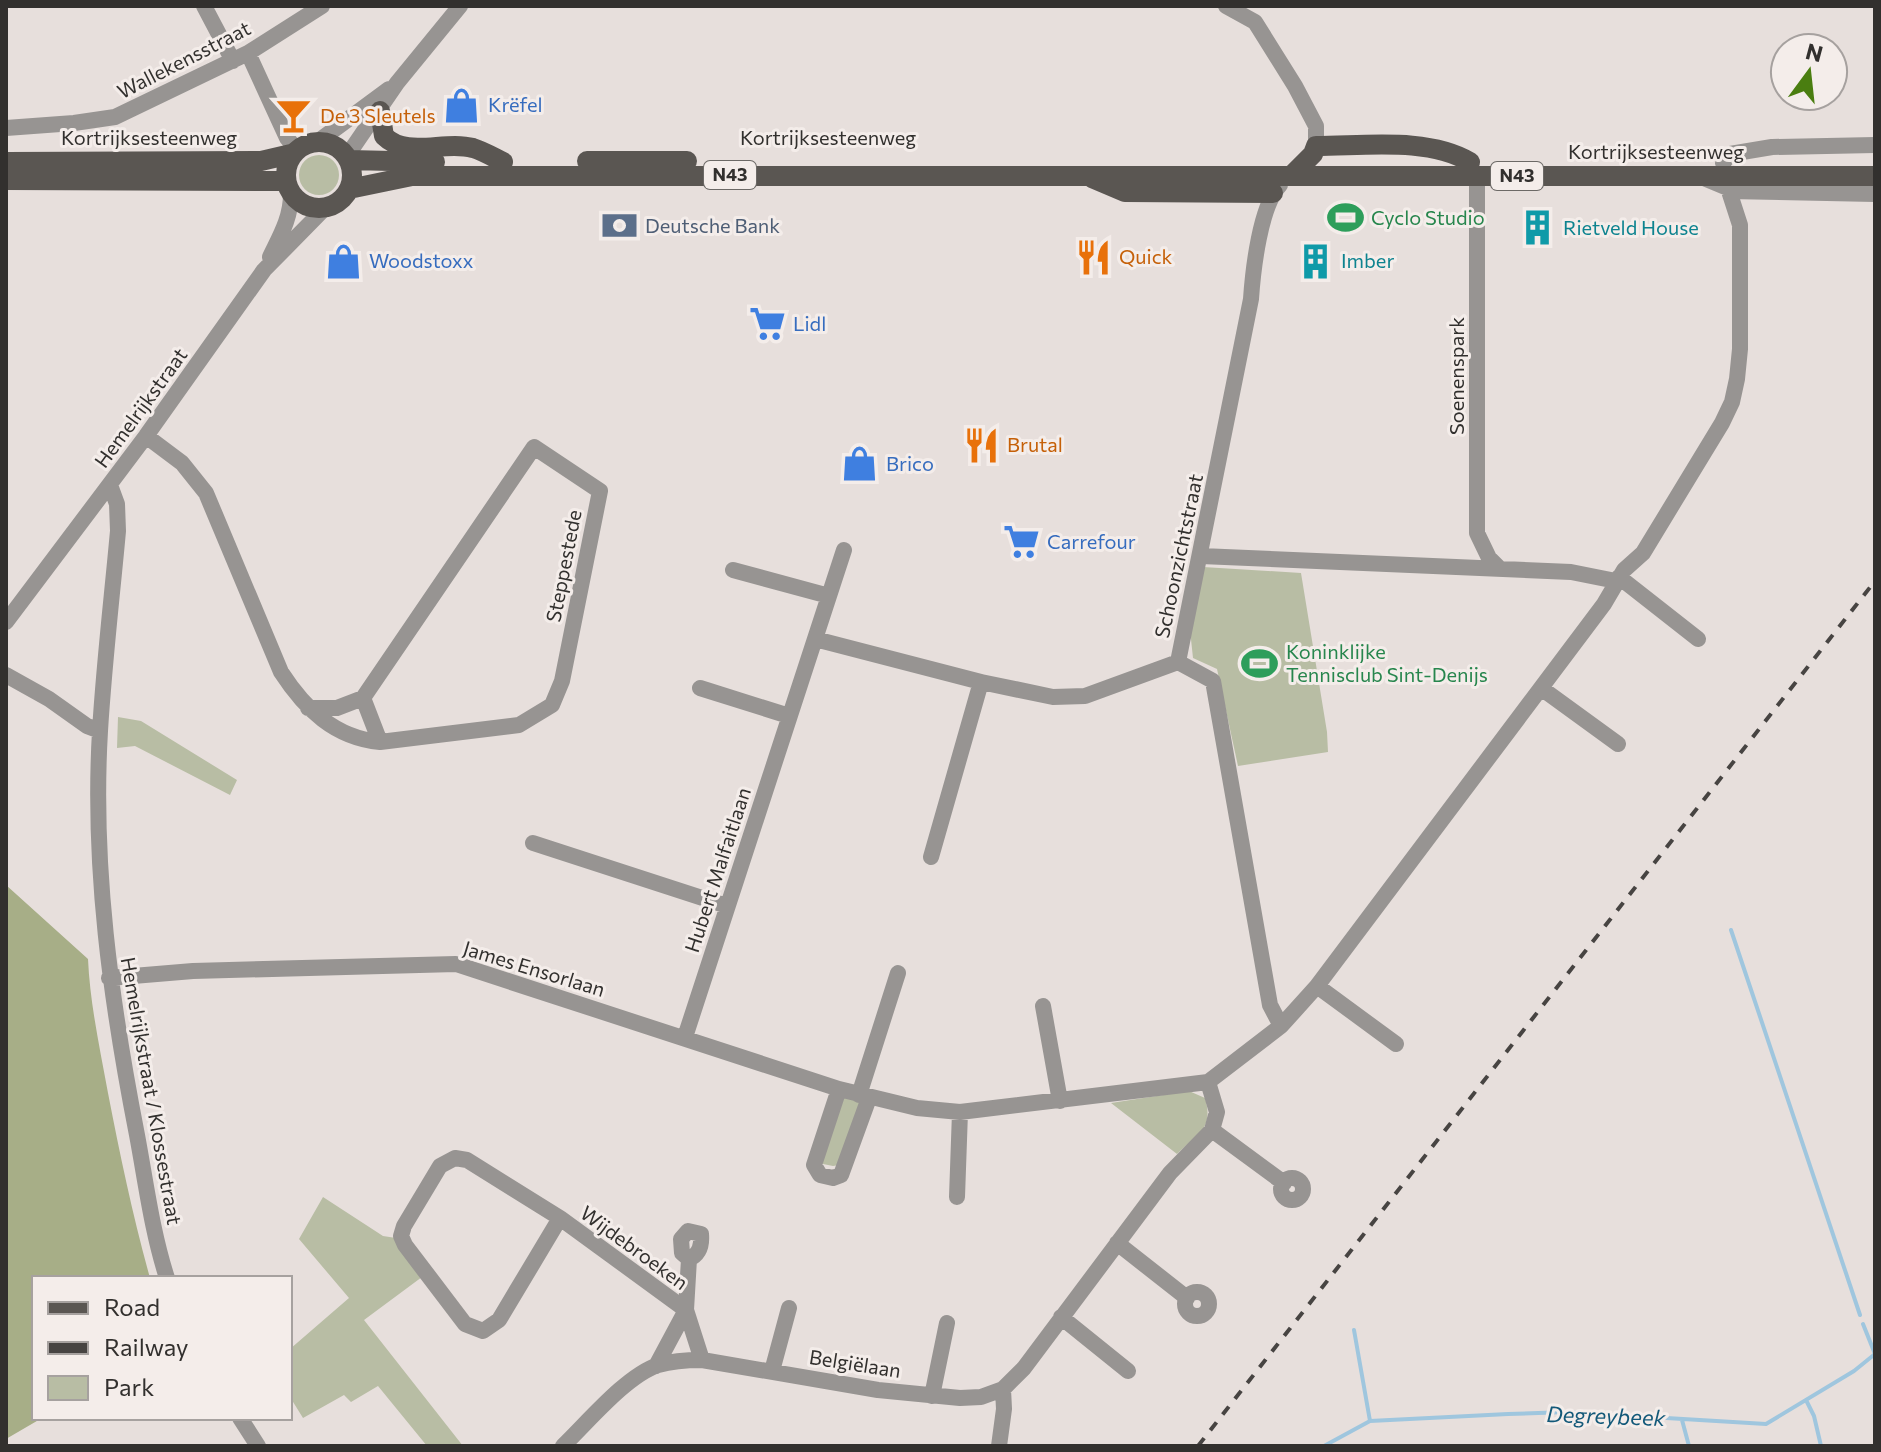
<svg xmlns="http://www.w3.org/2000/svg" width="1881" height="1452" font-family="Commissioner,sans-serif">
	<style>
		.green { fill: #b8bda4 }
		.forest { fill: #a7ae87 }
		.lines { fill: none; stroke-linecap: round; stroke-linejoin: round }
		.stream { stroke: #9fc6de; stroke-width: 4 }
		.minor { stroke: #979492; stroke-width: 16 }
		.major { stroke: #5a5652; stroke-width: 20 }
		.rail { stroke: #474442; stroke-width: 4; stroke-dasharray: 10 10; stroke-linecap: butt }
		.labels { text-anchor: middle; stroke-width: 6; stroke-linejoin: round; paint-order: stroke }
		.shield { fill: #f4edea; stroke: #6c6966; stroke-width: 2 }
		.shield-label { font-size: 18px; font-weight: bold; fill: #32302e }
		.street-label { font-size: 20px; fill: #32302e; stroke: #f4edea }
		.shop-label { font-size: 20px; fill: #366cbe; stroke: #f4edea; text-anchor: start }
		.food-label { font-size: 20px; fill: #c56008; stroke: #f4edea; text-anchor: start }
		.leisure-label { font-size: 20px; fill: #27864d; stroke: #f4edea; text-anchor: start }
		.service-label { font-size: 20px; fill: #4e5e75; stroke: #f4edea; text-anchor: start }
		.culture-label { font-size: 20px; fill: #0d838f; stroke: #f4edea; text-anchor: start }
		.water-label { font-size: 22px; font-style: italic; fill: #135979; stroke: #f4edea }
	</style>
	<rect width="100%" height="100%" fill="#e7dfdc"/>
	<path class="green" d="M299 175a20 20 0 1 1 40 0a20 20 0 1 1-40 0Z
		M1203,567L1301,573L1327,732L1328,752L1238,766L1217,669L1193,658L1190,630Z
		M118,717L141,721L237,780L230,795L135,746L117,748Z
		M1189,1091L1205,1098C1214,1129 1198,1133 1177,1154L1111,1103Z
		M840,1097L858,1100L860,1104L840,1165L833,1166L823,1164L820,1158Z
		M323,1197L383,1236L396,1238L422,1277L364,1320L463,1446H427L378,1386L351,1402L344,1395L303,1418L290,1397V1349L349,1298L299,1239Z"/>
	<path class="forest" d="M6,885L88,959C90,1004 100,1049 108,1093C120,1155 133,1217 150,1278H34V1418H42L6,1439Z"/>
	<g class="lines">
		<path class="stream" d="M1731,930L1860,1315
			M1863,1324L1875,1354
			M1354,1330L1370,1421
			M1806,1400L1814,1416L1821,1446
			M1682,1420L1689,1446
			M1324,1446L1370,1421L1508,1414L1567,1412L1766,1424L1854,1371L1875,1354"/>
		<path class="minor" d="M204,6L233,61
			M1226,6L1255,22L1295,86L1316,126V146
			M248,53L287,138L296,149
			M6,128L74,123L115,117L248,53L322,6
			M320,140L389,89
			M347,156L397,83L460,6
			M1723,163L1730,154L1772,147L1875,145
			M1477,176V533L1489,558L1500,569
			M1280,185C1260,206 1253,270 1251,299L1178,662L1213,681L1270,1005L1281,1026
			M1729,191L1875,194
			M270,257C280,236 291,218 291,194
			M146,436L182,463L206,493L281,672C305,709 335,738 380,742L363,698
			M110,485L117,504L118,531C112,597 104,664 100,731C92,867 111,1002 137,1135C146,1183 152,1232 167,1278
			M1201,556L1571,572L1616,581
			M733,570L829,596
			M1619,577L1698,639
			M6,622L146,436L264,270L325,208
			M815,639L981,682L1053,697L1085,696L1178,662
			M6,675L49,699L87,726L100,731
			M700,688L789,716
			M1541,688L1618,744
			M308,708H337L363,698L534,447L600,491L562,681L552,705L519,725L380,742
			M533,843L727,906
			M931,857L981,682
			M109,978L193,971L456,964L839,1089L917,1108L960,1112L1208,1082L1281,1026L1317,986L1604,604L1624,570L1643,553L1722,423L1732,402L1737,379L1740,349V225L1728,188L1704,178
			M1317,986L1396,1044
			M1043,1006L1060,1101
			M685,1037L844,550
			M839,1089L814,1165L820,1175L833,1178L841,1175L869,1098
			M859,1095L898,973
			M1212,1130L1284,1183
			M1281 1189a11 11 0 1 1 22 0a11 11 0 1 1-22 0Z
			M957,1197L960,1112
			M560,1218L499,1320L483,1331L465,1324L405,1245L401,1236L404,1226L440,1166L455,1158L467,1160L560,1218L686,1310
			M1117,1243L1187,1298
			M689,1259C700,1254 702,1245 701,1234L688,1231L681,1239L682,1253L689,1259L686,1310L702,1360
			M1185 1304a12 12 0 1 1 24 0a12 12 0 1 1-24 0Z
			M1061,1317L1128,1371
			M656,1366L686,1310
			M772,1371L789,1308
			M932,1396L947,1323
			M240,1418L258,1446
			M563,1446C588,1422 626,1376 658,1365C672,1361 687,1360 702,1360L878,1390L960,1398L981,1397L1003,1389L1024,1368L1170,1173L1212,1130L1217,1112L1208,1082
			M999,1446L1004,1409L1003,1389"/>
		<path class="major" d="M380,111L384,136C407,159 444,140 473,148C483,151 493,157 503,162
			M286 175a33 33 0 1 1 66 0a33 33 0 1 1-66 0Z
			M349,160L435,162
			M587,161H687
			M6,162L261,161L291,154
			M1292,175L1313,154L1316,146C1365,146 1428,137 1470,162
			M1092,178L1125,192L1273,193
			M6,180L286,181
			M349,189L412,176H1875"/>
		<path class="rail" d="M1198,1446L1875,581"/>
	</g>
	<defs>
		<symbol id="shop-bare" viewBox="-9 -9 18 18"><path d="M-5-2.5h2.3a2.7 3.5 0 0 1 5.4 0H5L5.5 6h-11ZM-1.5-2.5h3a1.5 2.3 0 0 0-3 0Z" fill="#3f7fe0" stroke="#f4edea" stroke-width="2.5" paint-order="stroke"/></symbol>
		<symbol id="bar-bare" viewBox="-9 -9 18 18"><path d="M-6-5H6L.8 .8V4.5H3.5V6h-7V4.5H-.8V.8Z" fill="#e8710a" stroke="#f4edea" stroke-width="2.5" paint-order="stroke"/></symbol>
		<symbol id="stadium-bare" viewBox="-9 -9 18 18"><path d="M0-5a6.5 5 0 1 0 0 10a6.5 5 0 1 0 0-10ZM-3.5-1.8h7v3.6h-7Z" fill="#2e9e5b" stroke="#f4edea" stroke-width="2.5" paint-order="stroke"/></symbol>
		<symbol id="bank-bare" viewBox="-9 -9 18 18"><path d="M-6-4H6V4H-6ZM0-2.3a2.3 2.3 0 1 0 0 4.6a2.3 2.3 0 1 0 0-4.6Z" fill="#5c6f8a" stroke="#f4edea" stroke-width="2.5" paint-order="stroke"/></symbol>
		<symbol id="building-bare" viewBox="-9 -9 18 18"><path d="M-4-6H4V6H1V3H-1V6H-4ZM-2.5-4.3h1.7v1.8h-1.7ZM.8-4.3h1.7v1.8H.8ZM-2.5-1h1.7V.8h-1.7ZM.8-1h1.7V.8H.8Z" fill="#0f9aa8" stroke="#f4edea" stroke-width="2.5" paint-order="stroke"/></symbol>
		<symbol id="restaurant-bare" viewBox="-9 -9 18 18"><path d="M-5-6h1v4h1v-4h1v4h1v-4h1v5L-1.5 .5V6h-2V.5L-5-1ZM5-6V6H3V1.5H1.5Q1.5-4 5-6Z" fill="#e8710a" stroke="#f4edea" stroke-width="2.5" paint-order="stroke"/></symbol>
		<symbol id="supermarket-bare" viewBox="-9 -9 18 18"><path d="M-6-5.5h2.5l.6 2H6L4.5 2H-2.5L-4.4-4H-6ZM-1.5 3.2a1.3 1.3 0 1 0 .1 0ZM3 3.2a1.3 1.3 0 1 0 .1 0Z" fill="#3f7fe0" stroke="#f4edea" stroke-width="2.5" paint-order="stroke"/></symbol>
	</defs>
	<g fill-rule="evenodd">
		<use href="#shop-bare" x="436" y="80" width="51" height="51"/>
		<use href="#bar-bare" x="268" y="90" width="51" height="51"/>
		<use href="#stadium-bare" x="1320" y="192" width="51" height="51"/>
		<use href="#bank-bare" x="594" y="200" width="51" height="51"/>
		<use href="#building-bare" x="1512" y="202" width="51" height="51"/>
		<use href="#restaurant-bare" x="1068" y="232" width="51" height="51"/>
		<use href="#shop-bare" x="318" y="236" width="51" height="51"/>
		<use href="#building-bare" x="1290" y="236" width="51" height="51"/>
		<use href="#supermarket-bare" x="742" y="298" width="51" height="51"/>
		<use href="#restaurant-bare" x="956" y="420" width="51" height="51"/>
		<use href="#shop-bare" x="834" y="438" width="51" height="51"/>
		<use href="#supermarket-bare" x="996" y="516" width="51" height="51"/>
		<use href="#stadium-bare" x="1234" y="638" width="51" height="51"/>
	</g>
	<g class="labels">
		<g class="shield">
			<rect x="704" y="161" width="52" height="28" rx="6"/>
			<rect x="1491" y="162" width="52" height="28" rx="6"/>
		</g>
		<g class="shield-label">
			<text x="730" y="181">N43</text>
			<text x="1517" y="182">N43</text>
		</g>
		<g class="street-label">
			<text transform="translate(184 60) rotate(-27)" y="7">Wallekensstraat</text>
			<text x="149" y="145">Kortrijksesteenweg</text>
			<text x="828" y="145">Kortrijksesteenweg</text>
			<text x="1656" y="159">Kortrijksesteenweg</text>
			<text transform="translate(1457 376) rotate(-90)" y="7">Soenenspark</text>
			<text transform="translate(141 408) rotate(-54)" y="7">Hemelrijkstraat</text>
			<text transform="translate(1179 556) rotate(-78)" y="7">Schoonzichtstraat</text>
			<text transform="translate(564 566) rotate(-79)" y="7">Steppestede</text>
			<text transform="translate(718 870) rotate(-72)" y="7">Hubert Malfaitlaan</text>
			<text transform="translate(534 969) rotate(17)" y="7">James Ensorlaan</text>
			<text transform="translate(151 1091) rotate(80)" y="7">Hemelrijkstraat / Klossestraat</text>
			<text transform="translate(634 1248) rotate(36)" y="7">Wijdebroeken</text>
			<text transform="translate(855 1364) rotate(9)" y="7">Belgiëlaan</text>
		</g>
		<g class="shop-label">
			<text x="488" y="112">Krëfel</text>
			<text x="369" y="268">Woodstoxx</text>
			<text x="793" y="331">Lidl</text>
			<text x="886" y="471">Brico</text>
			<text x="1047" y="549">Carrefour</text>
		</g>
		<g class="food-label">
			<text x="320" y="123">De 3 Sleutels</text>
			<text x="1119" y="264">Quick</text>
			<text x="1007" y="452">Brutal</text>
		</g>
		<g class="leisure-label">
			<text x="1371" y="225">Cyclo Studio</text>
			<text x="1286" y="659">Koninklijke<tspan x="1286" dy="23">Tennisclub Sint-Denijs</tspan></text>
		</g>
		<g class="service-label">
			<text x="645" y="233">Deutsche Bank</text>
		</g>
		<g class="culture-label">
			<text x="1563" y="235">Rietveld House</text>
			<text x="1341" y="268">Imber</text>
		</g>
		<g class="water-label">
			<text transform="translate(1606 1416) rotate(2)" y="8">Degreybeek</text>
		</g>
	</g>
	<rect width="1881" height="1452" fill="none" stroke="#32302e" stroke-width="16"/>
	<rect x="32" y="1276" width="260" height="144" fill="#f4edea" stroke="#a6a19f" stroke-width="2"/>
	<rect x="48" y="1302" width="40" height="12" fill="#5a5652" stroke="#a6a19f" stroke-width="2"/>
	<text x="104" y="1316" font-size="24" fill="#32302e">Road</text>
	<rect x="48" y="1342" width="40" height="12" fill="#474442" stroke="#a6a19f" stroke-width="2"/>
	<text x="104" y="1356" font-size="24" fill="#32302e">Railway</text>
	<rect x="48" y="1376" width="40" height="24" fill="#b8bda4" stroke="#a6a19f" stroke-width="2"/>
	<text x="104" y="1396" font-size="24" fill="#32302e">Park</text>
	<g transform="translate(1809 72) rotate(15)"><circle r="38" fill="#f4edea" stroke="#a6a19f" stroke-width="2"/>
	<path d="M0-6L14 30L0 20L-14 30Z" fill="#4a7e10"/>
	<text y="-12" font-size="22" font-weight="bold" text-anchor="middle" fill="#32302e">N</text>
	</g>
</svg>
